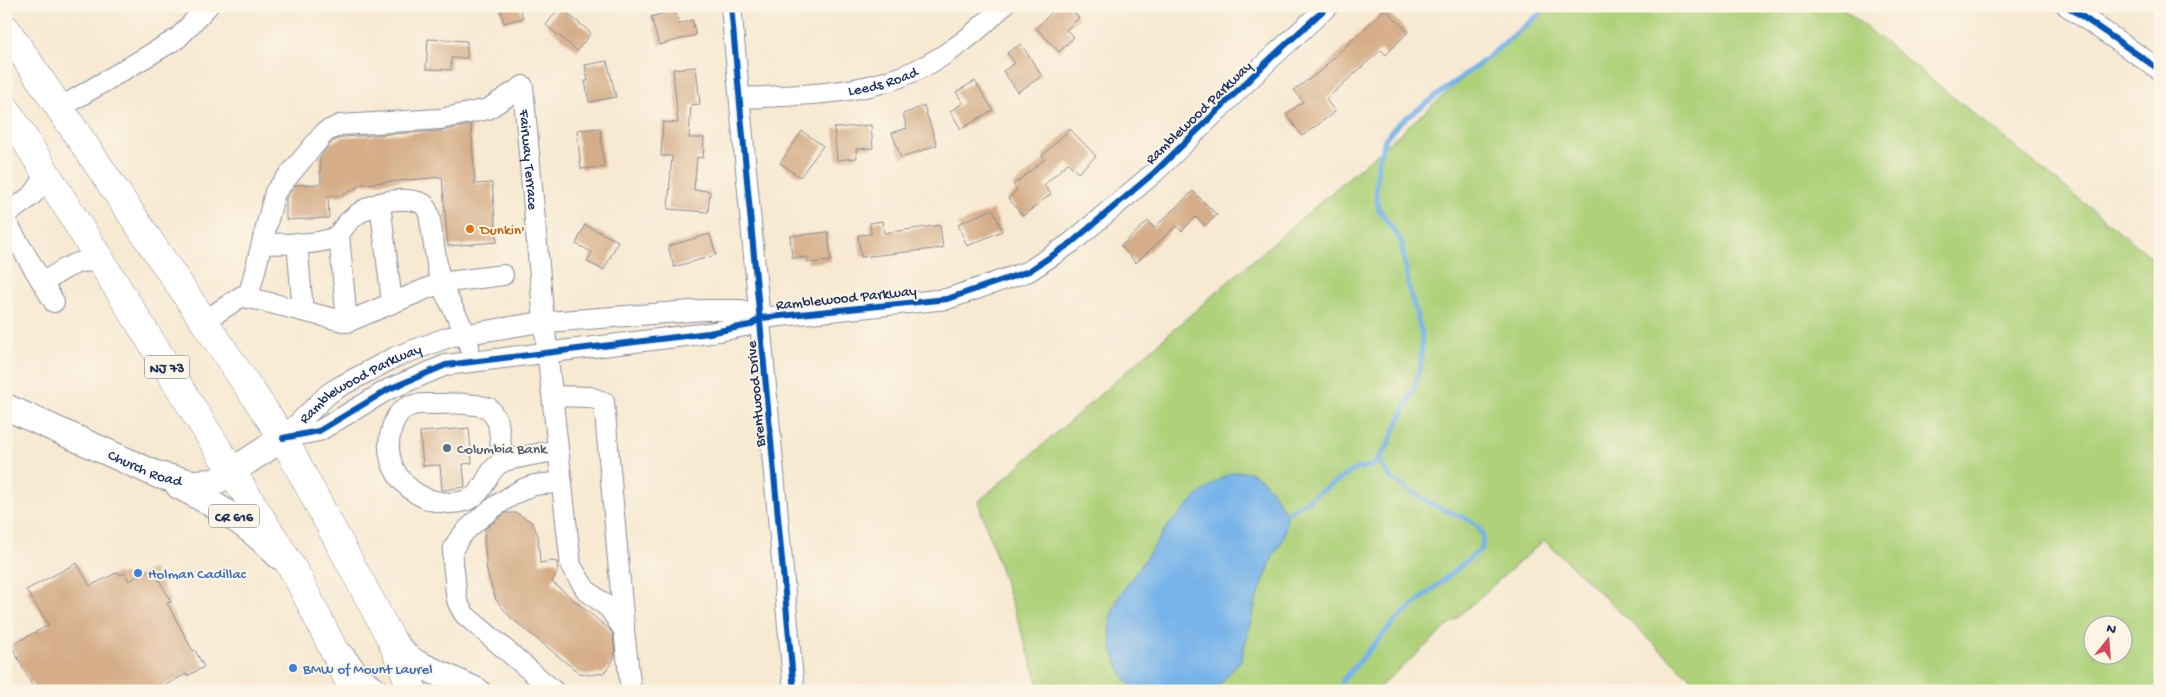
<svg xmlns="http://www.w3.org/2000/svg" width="2166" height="697" font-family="'Gochi Hand',sans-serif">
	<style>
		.green { fill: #aed17a; stroke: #64806c; fill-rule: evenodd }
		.water { fill: #76b3e9; stroke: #4871a4 }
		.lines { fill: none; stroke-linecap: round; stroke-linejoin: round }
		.stream { stroke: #76b3e9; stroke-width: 5 }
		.building { fill: #d5ae89 }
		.minor-casing { stroke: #898c98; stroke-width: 22 }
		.major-casing { stroke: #898c98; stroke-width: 28 }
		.highway-casing { stroke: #898c98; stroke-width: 29 }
		.minor { stroke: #fff; stroke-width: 20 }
		.major { stroke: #fff; stroke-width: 26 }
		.highway { stroke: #fff; stroke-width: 28 }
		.cycleway-casing { stroke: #fcf5e5; stroke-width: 9 }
		.cycleway { stroke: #0057b8; stroke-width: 6 }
		.food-dot { fill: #e8710a; stroke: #fcf5e5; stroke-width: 2 }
		.service-dot { fill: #5c6f8a; stroke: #fcf5e5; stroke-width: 2 }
		.shop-dot { fill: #3f7fe0; stroke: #fcf5e5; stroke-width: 2 }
		.labels { text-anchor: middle; stroke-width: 4; stroke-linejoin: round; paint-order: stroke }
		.shield { fill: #fcf5e5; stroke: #5e6a86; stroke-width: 1 }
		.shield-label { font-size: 14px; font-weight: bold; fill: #1b2f5e }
		.street-label { font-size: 15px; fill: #1b2f5e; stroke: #fcf5e5 }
		.food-label { font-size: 15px; fill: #c56008; stroke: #fcf5e5; text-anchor: start }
		.service-label { font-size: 15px; fill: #4e5e75; stroke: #fcf5e5; text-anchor: start }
		.shop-label { font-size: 15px; fill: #366cbe; stroke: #fcf5e5; text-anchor: start }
	</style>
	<rect width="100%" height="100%" fill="#fcf5e5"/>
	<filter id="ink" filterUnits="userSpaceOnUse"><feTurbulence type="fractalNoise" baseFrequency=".02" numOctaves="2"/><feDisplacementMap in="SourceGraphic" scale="10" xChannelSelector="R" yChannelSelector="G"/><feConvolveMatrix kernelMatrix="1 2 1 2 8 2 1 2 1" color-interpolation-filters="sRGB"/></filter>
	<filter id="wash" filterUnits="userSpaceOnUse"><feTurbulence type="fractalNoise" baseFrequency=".0096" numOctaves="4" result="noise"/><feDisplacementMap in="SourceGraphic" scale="20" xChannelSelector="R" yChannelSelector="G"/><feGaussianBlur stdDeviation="1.12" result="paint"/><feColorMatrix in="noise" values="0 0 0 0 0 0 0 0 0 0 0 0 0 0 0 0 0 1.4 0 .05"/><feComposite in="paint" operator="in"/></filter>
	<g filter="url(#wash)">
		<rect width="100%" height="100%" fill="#f7e9d2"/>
		<path class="green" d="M1547,6H1840L2160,264V691H1704L1544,540L1375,691H1041L978,502L1213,295ZM2094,624H2124V654H2094Z"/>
		<path class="water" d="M1234,472H1249L1263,480L1271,489L1286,514L1287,520L1283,540L1273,556L1256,601L1241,660L1214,691L1139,690L1128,683L1121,672L1111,646L1110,618L1118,598L1168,526L1197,496L1221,478Z"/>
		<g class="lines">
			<path class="stream" d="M1281,517L1345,476L1356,469L1371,466L1378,460L1387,447L1414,388L1421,364L1422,334L1409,289L1401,241L1378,208L1376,194L1378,162L1385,139L1398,124L1482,62L1549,6
				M1342,681L1395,621L1482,548L1483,535L1478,526L1467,519L1433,505L1390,478L1381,464L1380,457"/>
		</g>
		<g id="blocks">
			<path class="building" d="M499,6H519L523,18L504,23Z
				M1058,6H1068L1079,18L1066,30L1074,37L1059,52L1036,28Z
				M560,7L591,33L577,51L546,25Z
				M1385,9L1408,32L1386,55L1381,50L1326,99L1335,112L1302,136L1286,114L1303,102L1294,90L1326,67L1325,66Z
				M675,10L679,24L692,20L696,35L659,45L651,17Z
				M428,39L467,41V58H451V70L426,69Z
				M1021,44L1042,76L1018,92L1003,71L1015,63L1007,53Z
				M607,61L616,97L589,102L585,81H588L585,65Z
				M696,67L700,104L691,105L689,138H704L703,158L697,157L694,190L710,191L708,212L668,209L672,156H661L663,122L678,123L673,69Z
				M975,81L993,110L961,129L950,111L963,103L956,92Z
				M924,106L937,145L901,158L892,133L907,128L903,114Z
				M471,125L475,184L492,183L497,242L448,246L442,177L363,184L341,196H328L329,218L286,220V198L296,185L321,184L320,157L332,142L343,137L441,131Z
				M871,125L873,148L856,149L857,158L837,160L834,128Z
				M600,128L604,167L581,169L577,130Z
				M1070,129L1096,156L1078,173L1068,163L1044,185L1051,194L1023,216L1008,198L1017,190L1013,185L1045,159L1042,156Z
				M802,131L823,146L800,177L780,163Z
				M1193,191L1217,215L1205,226L1196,217L1182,231L1176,226L1136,263L1121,246L1148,221L1154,228Z
				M993,209L1002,231L967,246L958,224Z
				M882,221L884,233L940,225L943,248L861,257L858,235L871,234L870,223Z
				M585,225L618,241L604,270L587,262L592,252L576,244Z
				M828,232L831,261L808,263L807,257L792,258L790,236Z
				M710,234L716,255L674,267L668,246Z
				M469,428L472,463L463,464L465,487L442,490L440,465L423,466L420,432Z
				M506,513H516L532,522L538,535L540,563L552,561L557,562L558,569L552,582L609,629L613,634L615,657L608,668L603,673L590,675L579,673L511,618L496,600L487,572L484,538L485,529Z
				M77,563L90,586L118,572L120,575L125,573L129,581L153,568L171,602L167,603L193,651L195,650L204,667L187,676L186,674L154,691H35L11,645L49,625L26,590Z"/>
		</g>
	</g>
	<g filter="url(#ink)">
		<use href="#blocks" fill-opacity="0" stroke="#898c98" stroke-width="1"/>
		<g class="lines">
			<defs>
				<g id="minor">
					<path d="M731,6L794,691"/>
					<path d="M2067,6L2160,70"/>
					<path id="s1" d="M740,98C855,93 917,93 1003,6"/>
					<path d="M58,109L178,38L208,6"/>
					<path d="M380,203L392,303"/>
					<path d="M6,214C24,202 41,193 45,171"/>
					<path d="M6,222L54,302"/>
					<path d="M339,234L347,322"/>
					<path d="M297,243L303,311"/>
					<path d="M262,244C284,243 309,246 330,239C340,236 343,227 349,221C368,203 399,194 424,204L429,214L440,283L503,275"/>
					<path d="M43,283C61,271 83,252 105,267"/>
					<path id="s2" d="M248,298L275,192L325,132L340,125L440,119L488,109L523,86L544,322L571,566L586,590L609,608L624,630L631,691"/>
					<path d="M203,322L242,296L347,322L440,283L466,334L469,346"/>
					<path d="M553,396L590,397L604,402L624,627"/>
					<path d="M283,438L319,431L389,389L446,365L709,333L750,325L761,318L947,299L1029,271L1071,243L1155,172L1270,59L1328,6"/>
					<path id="s3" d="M283,438L328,394L339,387L395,357L449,337L535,323L704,310H741L761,318"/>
					<path d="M503,462L498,422L489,408C471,403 456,403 437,404C429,404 417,403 410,406C399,410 395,418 392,428C377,472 420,512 464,501C486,496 484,472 502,462C510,458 546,453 558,450"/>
					<path d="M554,691L465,615C455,601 456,596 455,579C454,570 451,557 454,548C461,528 511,493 531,486C541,483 552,484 562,483"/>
				</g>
				<g id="major">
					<path id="s4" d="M6,407L158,475L192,483L214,482L220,479L283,438"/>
					<path d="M179,486C218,506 248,524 279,556"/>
					<path d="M391,639L406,656L416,663L477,691"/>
					<path d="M341,656L359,678L375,691"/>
				</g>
				<path id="highway" d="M6,29L283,438L391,639L413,691
					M6,109L297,576L354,691"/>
			</defs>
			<use href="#minor" class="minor-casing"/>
			<use href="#major" class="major-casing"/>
			<use href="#highway" class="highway-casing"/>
			<use href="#minor" class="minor"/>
			<use href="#major" class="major"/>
			<use href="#highway" class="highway"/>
			<defs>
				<path id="cycleway" d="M731,6L794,691
					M2067,6L2160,70
					M283,438L319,431L389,389L446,365L709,333L750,325L761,318L947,299L1029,271L1071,243L1155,172L1270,59L1328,6"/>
			</defs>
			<use href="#cycleway" class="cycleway-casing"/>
			<use href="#cycleway" class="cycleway"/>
		</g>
	</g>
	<circle class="food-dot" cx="470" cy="229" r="5"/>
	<circle class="service-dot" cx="447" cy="448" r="5"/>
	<g class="shop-dot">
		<circle cx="138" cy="573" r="5"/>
		<circle cx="293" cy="668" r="5"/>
	</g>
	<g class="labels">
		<g class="shield">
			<rect x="144.5" y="355.5" width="45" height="23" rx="4"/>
			<rect x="209" y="504.5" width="50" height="23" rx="4"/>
		</g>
		<g class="shield-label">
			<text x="167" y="372">NJ 73</text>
			<text x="234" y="521">CR 616</text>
		</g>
		<g class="street-label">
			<text dy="5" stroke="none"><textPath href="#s1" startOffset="144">Leeds Road</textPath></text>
			<text transform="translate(1198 112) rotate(-44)" y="5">Ramblewood Parkway</text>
			<text dy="5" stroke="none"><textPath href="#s2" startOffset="469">Fairway Terrace</textPath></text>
			<text transform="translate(846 297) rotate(-6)" y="5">Ramblewood Parkway</text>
			<text dy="5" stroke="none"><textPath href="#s3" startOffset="96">Ramblewood Parkway</textPath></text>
			<text transform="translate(755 394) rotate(-95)" y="5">Brentwood Drive</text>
			<text dy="5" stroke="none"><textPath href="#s4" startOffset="152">Church Road</textPath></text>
		</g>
		<g class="food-label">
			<text x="480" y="234">Dunkin'</text>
		</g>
		<g class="service-label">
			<text x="457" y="453">Columbia Bank</text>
		</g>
		<g class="shop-label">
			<text x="148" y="578">Holman Cadillac</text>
			<text x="303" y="673">BMW of Mount Laurel</text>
		</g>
	</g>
	<rect width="2166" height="697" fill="none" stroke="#fcf5e5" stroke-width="25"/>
	<g transform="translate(2108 640) rotate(17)"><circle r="24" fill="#fcf5e5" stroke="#a2a6af"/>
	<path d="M0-4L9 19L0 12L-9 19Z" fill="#d1495b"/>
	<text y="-8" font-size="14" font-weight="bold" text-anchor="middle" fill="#1b2f5e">N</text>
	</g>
</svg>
